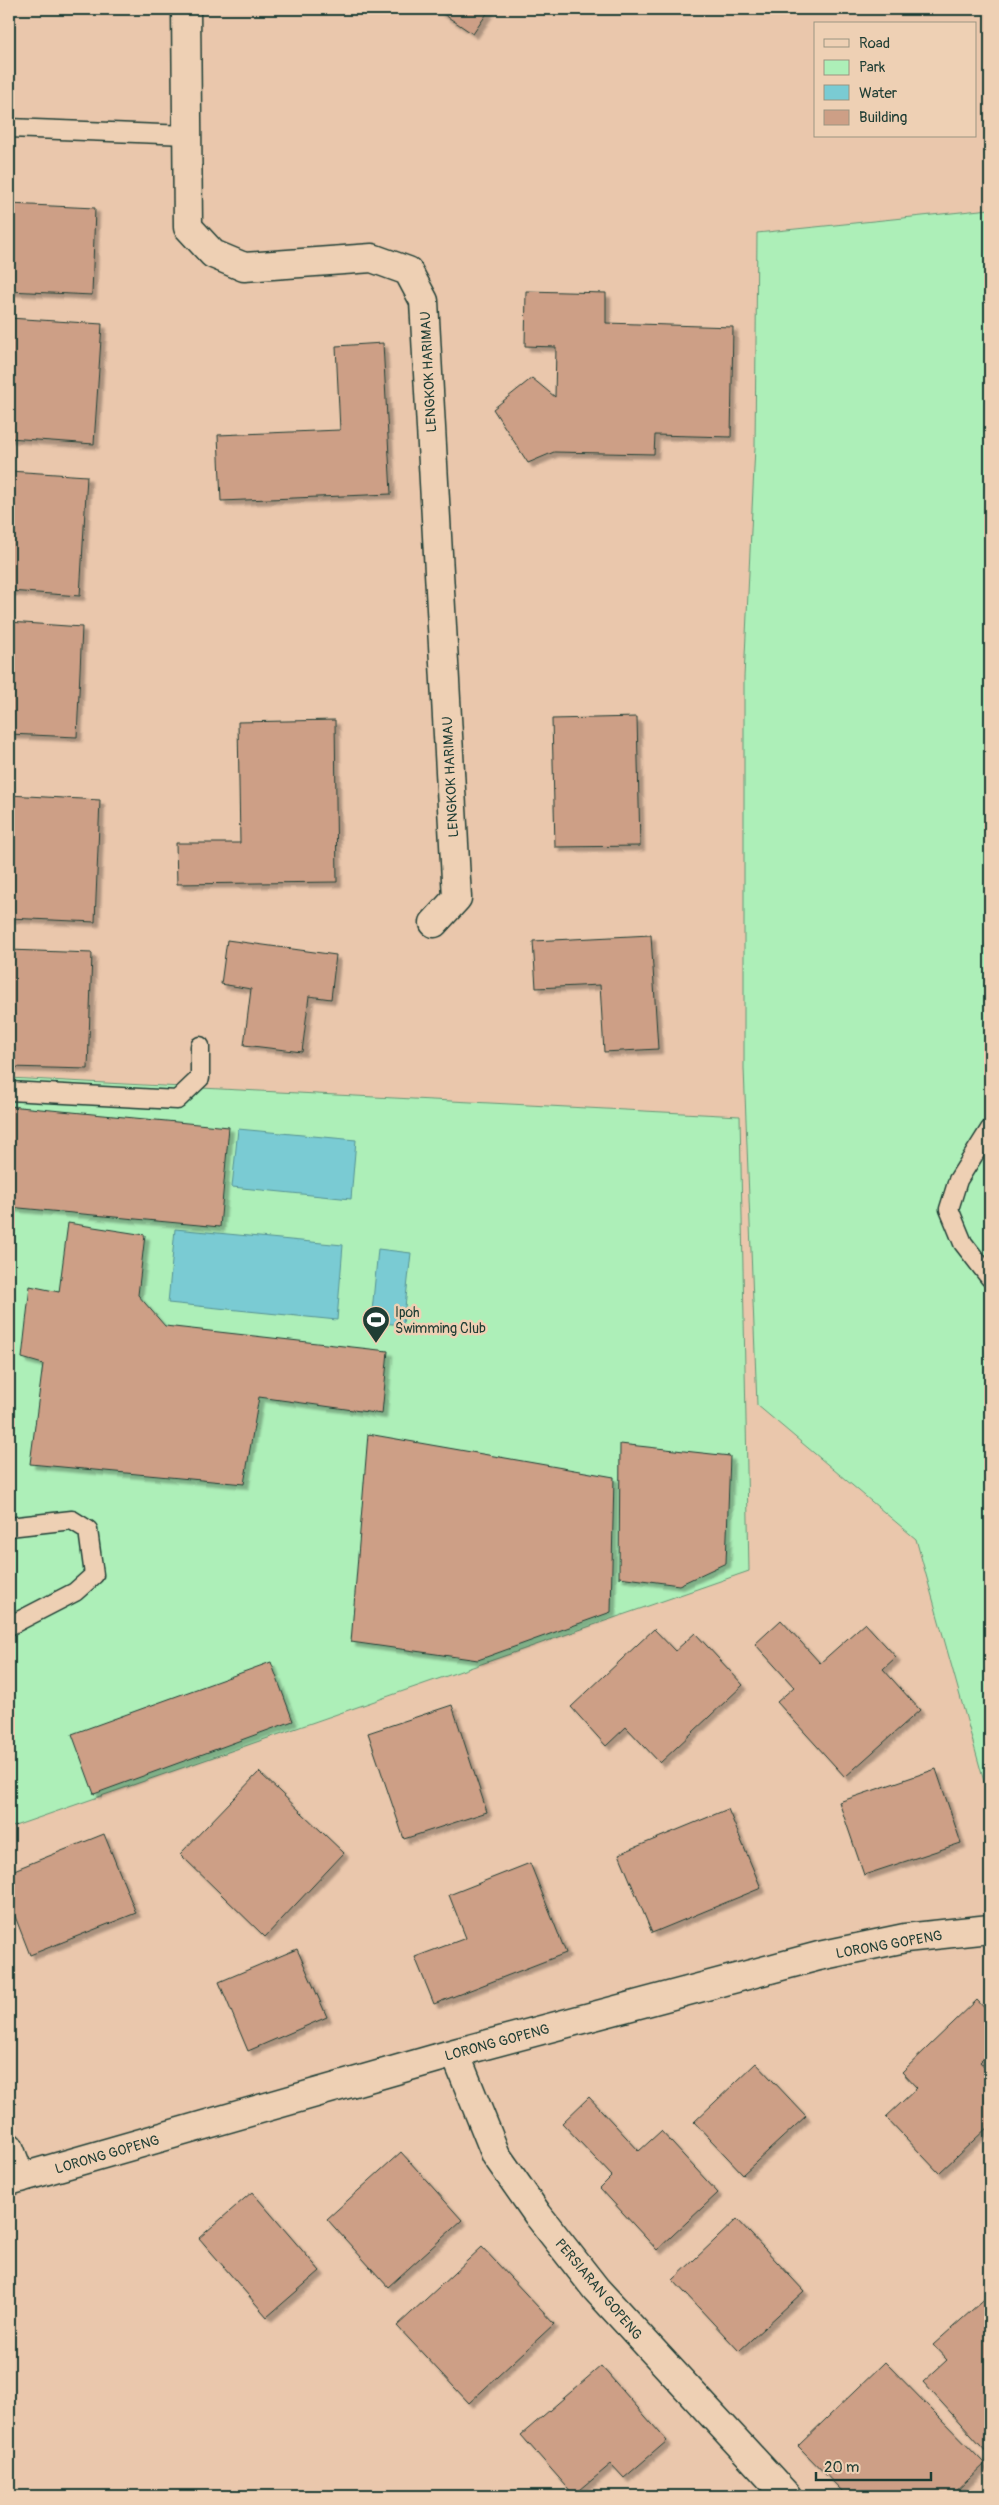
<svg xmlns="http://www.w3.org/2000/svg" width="999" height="2505" font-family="Pangolin,sans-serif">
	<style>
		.green { fill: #adefb8; stroke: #669676 }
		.water { fill: #7acbd3; stroke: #569293 }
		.building { fill: #cd9f86; stroke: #1f3d34; filter: url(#shadow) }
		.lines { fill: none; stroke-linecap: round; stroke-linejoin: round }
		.service-casing { stroke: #1f3d34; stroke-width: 21 }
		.minor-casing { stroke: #1f3d34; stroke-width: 31 }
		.service { stroke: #eed0b4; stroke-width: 18 }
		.minor { stroke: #eed0b4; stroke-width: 28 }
		.labels { text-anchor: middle; stroke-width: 5; stroke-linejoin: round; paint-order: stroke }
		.street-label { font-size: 14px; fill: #1f3d34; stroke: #eed0b4 }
		.poi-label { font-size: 14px; fill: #1f3d34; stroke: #eed0b4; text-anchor: start }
	</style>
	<defs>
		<filter id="shadow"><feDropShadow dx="4.5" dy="4.5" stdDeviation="1" flood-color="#0004"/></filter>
	</defs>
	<rect width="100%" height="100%" fill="#eac7ac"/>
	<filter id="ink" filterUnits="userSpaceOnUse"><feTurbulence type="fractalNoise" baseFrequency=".02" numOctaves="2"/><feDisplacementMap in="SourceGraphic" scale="10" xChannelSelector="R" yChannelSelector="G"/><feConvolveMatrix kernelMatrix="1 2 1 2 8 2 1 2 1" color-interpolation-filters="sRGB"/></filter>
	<g filter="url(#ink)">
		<path class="green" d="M990,209V1803L916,1539L757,1405L744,1068V677L755,447L757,233Z
			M9,1078L740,1116L749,1571L9,1828Z"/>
		<path class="water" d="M238,1129L356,1140L351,1199L232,1187Z
			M175,1229L343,1245L337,1320L168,1303Z
			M378,1249L411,1253L403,1325L371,1322Z"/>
		<path class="building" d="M436,9H490L473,34Z
			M9,204L95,208L92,295L9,291Z
			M526,291L606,293V323L733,327L731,437L655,435L654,454L554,452L528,463L493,409L532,378L555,397L556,347L525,346Z
			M9,318L102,324L94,444L9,438Z
			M383,343L391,494L221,501L218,435L340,430L336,346Z
			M9,471L87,476L80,596L9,591Z
			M9,622L82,627L77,737L9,734Z
			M637,717L640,846L555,847L552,719Z
			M335,720L337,882L177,884L176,843H240L238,722Z
			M9,795L100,800L95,922L9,918Z
			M651,935L658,1049L604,1052L600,985L536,988L533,941Z
			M227,940L336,955L331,999L309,996L302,1052L244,1045L251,989L221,984Z
			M9,950L92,953L88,1069L9,1067Z
			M9,1106L229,1127L220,1227L9,1207Z
			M68,1223L145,1235L138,1295L165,1326L388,1351L382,1414L259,1397L244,1484L30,1464L43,1364L22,1358L30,1286L59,1292Z
			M368,1434L614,1477L611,1612L478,1660L351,1642Z
			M620,1444L730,1456L726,1563L679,1585L619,1577Z
			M781,1620L820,1663L865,1623L896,1657L883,1669L920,1710L845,1777L777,1702L794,1687L755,1644Z
			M654,1629L675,1651L695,1633L743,1685L660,1763L626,1727L606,1746L571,1707Z
			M271,1662L293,1721L94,1794L72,1734Z
			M452,1705L487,1812L404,1839L368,1733Z
			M936,1769L961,1843L864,1875L839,1802Z
			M259,1772L344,1853L265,1937L180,1854Z
			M728,1809L761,1888L652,1933L619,1854Z
			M104,1834L136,1913L30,1955L9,1901V1872Z
			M530,1863L566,1953L434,2004L415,1957L466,1938L449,1895Z
			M297,1949L327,2017L248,2051L219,1982Z
			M977,2000L990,2014V2052L980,2062L990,2073V2125L939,2173L886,2117L917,2088L902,2072Z
			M756,2063L806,2116L743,2174L694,2122Z
			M589,2097L639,2151L661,2131L718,2193L657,2250L600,2188L612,2176L562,2123Z
			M401,2152L462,2220L388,2287L327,2219Z
			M252,2192L320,2271L267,2317L199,2238Z
			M737,2219L804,2291L739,2351L673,2280Z
			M482,2247L554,2324L469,2403L397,2326Z
			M990,2294V2456L923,2382L947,2360L933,2345Z
			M885,2362L985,2464L951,2496H847L798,2446Z
			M601,2366L667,2441L624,2478L611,2464L574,2495L521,2435Z"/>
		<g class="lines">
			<defs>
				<path id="service" d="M9,128L187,135
					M9,1091L177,1100L200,1078V1046
					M990,1129L958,1180L949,1209L963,1243L990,1278
					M9,1527L72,1520L88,1530L94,1575L75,1592L9,1626"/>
				<path id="minor" d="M186,9L188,227L213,254L244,267L372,258L408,271L424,301L457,898L434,923
					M455,2053L496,2155L538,2215L596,2289L787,2496
					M9,2147L21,2178
					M9,2181L455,2053L819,1956L905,1938L990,1929"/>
			</defs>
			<use href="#service" class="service-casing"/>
			<use href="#minor" class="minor-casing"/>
			<use href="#service" class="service"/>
			<use href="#minor" class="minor"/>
		</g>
	</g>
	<defs>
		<symbol id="stadium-pin" viewBox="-11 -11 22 30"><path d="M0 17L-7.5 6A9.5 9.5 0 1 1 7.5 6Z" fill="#1f3d34" stroke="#eed0b4"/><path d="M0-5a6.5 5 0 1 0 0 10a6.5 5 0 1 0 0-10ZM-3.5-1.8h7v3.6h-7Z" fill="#fff"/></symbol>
	</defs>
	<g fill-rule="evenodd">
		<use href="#stadium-pin" x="360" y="1304" width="32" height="43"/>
	</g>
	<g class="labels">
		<g class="street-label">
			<text transform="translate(428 372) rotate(-93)" y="5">LENGKOK HARIMAU</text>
			<text transform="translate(450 777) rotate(-93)" y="5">LENGKOK HARIMAU</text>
			<text transform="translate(889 1944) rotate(-10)" y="5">LORONG GOPENG</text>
			<text transform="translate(497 2042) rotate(-15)" y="5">LORONG GOPENG</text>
			<text transform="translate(107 2154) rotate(-16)" y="5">LORONG GOPENG</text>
			<text transform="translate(599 2289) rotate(50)" y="5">PERSIARAN GOPENG</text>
		</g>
		<g class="poi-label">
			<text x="395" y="1317">Ipoh<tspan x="395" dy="16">Swimming Club</tspan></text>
		</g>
	</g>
	<rect width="999" height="2505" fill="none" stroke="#eed0b4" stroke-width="30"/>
	<rect x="15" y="15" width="969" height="2475" fill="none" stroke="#1f3d34" stroke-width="2" filter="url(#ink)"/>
	<rect x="814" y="22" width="162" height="115" fill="#eed0b4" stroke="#9b9581"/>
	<rect x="824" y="39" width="25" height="8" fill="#eed0b4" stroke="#9b9581"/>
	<text x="859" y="48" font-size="15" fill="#1f3d34">Road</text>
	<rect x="824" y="60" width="25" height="15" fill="#adefb8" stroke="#9b9581"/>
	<text x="859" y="72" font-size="15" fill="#1f3d34">Park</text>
	<rect x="824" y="85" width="25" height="15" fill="#7acbd3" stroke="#9b9581"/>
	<text x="859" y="98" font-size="15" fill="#1f3d34">Water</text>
	<rect x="824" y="110" width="25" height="15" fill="#cd9f86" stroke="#9b9581"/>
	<text x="859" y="122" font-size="15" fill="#1f3d34">Building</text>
	<path d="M816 2472v8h115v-8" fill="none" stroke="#1f3d34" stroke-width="2.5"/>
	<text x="824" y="2472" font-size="15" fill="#1f3d34" stroke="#eed0b4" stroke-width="4" paint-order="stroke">20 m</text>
</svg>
